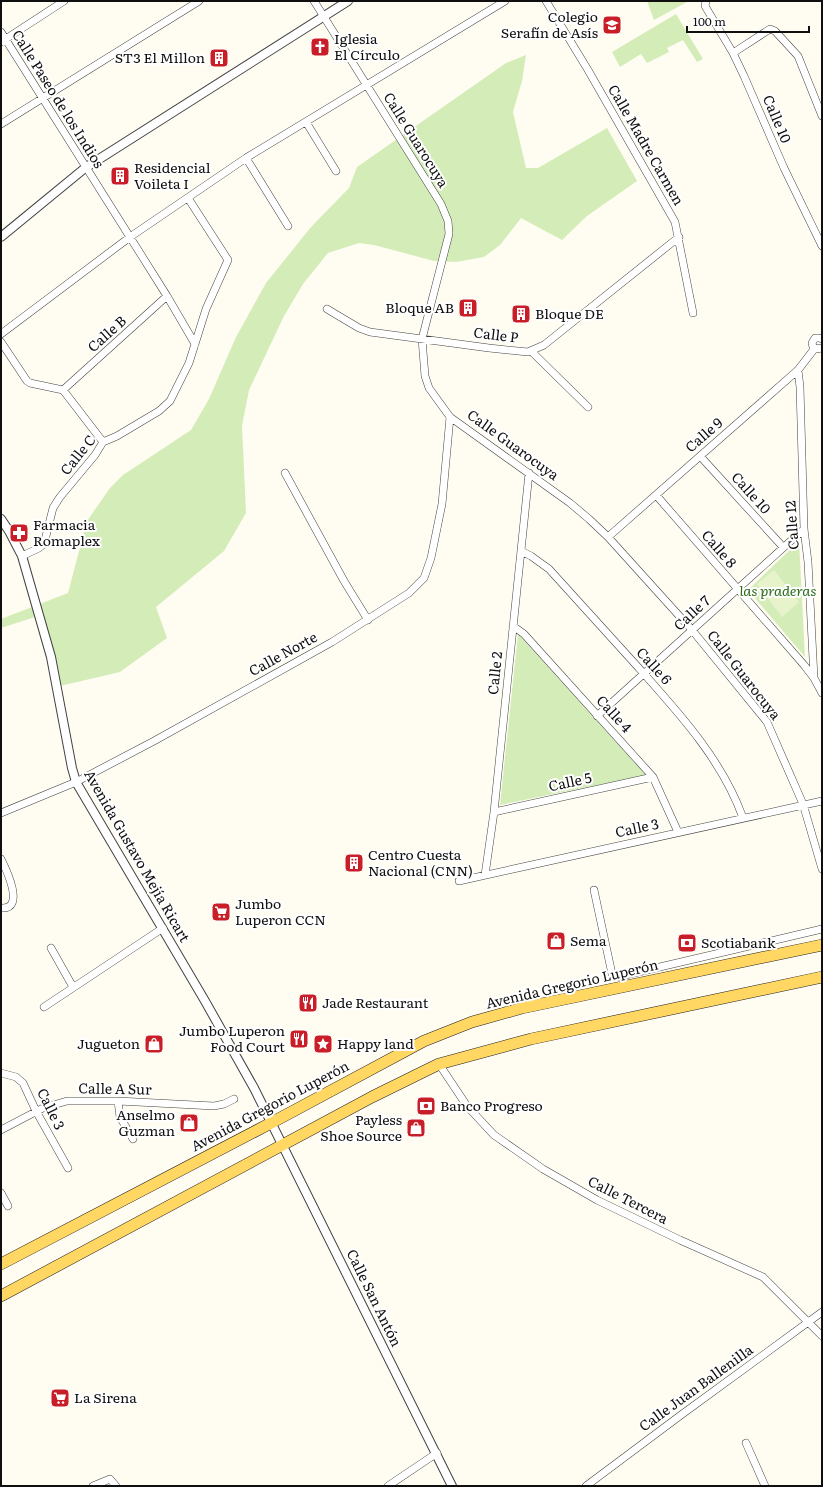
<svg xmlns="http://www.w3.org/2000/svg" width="823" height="1487" font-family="Literata,serif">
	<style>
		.green { fill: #d4edb8 }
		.pitch { fill: #e6f3cb }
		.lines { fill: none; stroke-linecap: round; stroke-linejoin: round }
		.minor-casing { stroke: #424242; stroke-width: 8 }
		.tertiary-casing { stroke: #424242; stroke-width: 10 }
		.primary-casing { stroke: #202020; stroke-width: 12 }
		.minor { stroke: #fff; stroke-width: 7 }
		.tertiary { stroke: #fff; stroke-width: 8 }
		.primary { stroke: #ffd762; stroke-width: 11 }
		.labels { text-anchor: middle; stroke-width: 4; stroke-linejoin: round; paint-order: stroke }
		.poi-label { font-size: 14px; fill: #0f0f0f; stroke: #fff; text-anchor: start }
		.street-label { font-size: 14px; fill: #0f0f0f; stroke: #fff }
		.park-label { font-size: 14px; font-style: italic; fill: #2d6c1b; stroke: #fff }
	</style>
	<rect width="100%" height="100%" fill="#fffcf2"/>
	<path class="green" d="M647,1H686L687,2L654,20Z
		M676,14L703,59L697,62L683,40L667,48L669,52L647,63L641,54L620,67L612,52Z
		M526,55L522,81L513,112L526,168H538L607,128L637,181L587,216L562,240L521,218L500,245L484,257L456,262L434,261L374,245L359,243L328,253L303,284L284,316L249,390L242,426L246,513L224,551L156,607L167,638L120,672L60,686L41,615L1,628V619L68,593L87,521L110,488L123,475L191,430L209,399L236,337L266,283L311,227L349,188L357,167L506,63Z
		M799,541L805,657L748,590Z
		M518,634L646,775L500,805Z"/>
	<path class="pitch" d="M774,570L799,602L782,617L757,584Z"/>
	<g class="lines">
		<defs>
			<path id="minor" d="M314,1L441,204L448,221L449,234L422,339L425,376L429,388L450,417L570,503L589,519L608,537L692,630L767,722L803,804L822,869
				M546,1L588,70L675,222L693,313
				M706,1L705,6L733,53L744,76L784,168L822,246
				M1,32L167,296L195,344
				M1,42L64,1
				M733,53L770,29L775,31L798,56L822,116
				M306,122L336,171
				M1,124L199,1
				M246,158L288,226
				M327,309L359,328L370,332L489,348L528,352L544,345L679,237
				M1,334L130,237L246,158L505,1
				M822,339L819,338H815L812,343L813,347L816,349L822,348
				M1,342L27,381L30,383L63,390L103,442
				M531,351L588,407
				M798,370L800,387L804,529L808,562L814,678
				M63,390L167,296
				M700,456L783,547
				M285,473L344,581L368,620
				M656,495L804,665L814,678L822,693
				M608,537L798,370L815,348
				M521,551L531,556L549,569C578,601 608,634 637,666C678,712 722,759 743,818
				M22,556L39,548L44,544L53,508L60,497L95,455L103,442L117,436L159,411L170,401L189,363L206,309L228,260L188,198
				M513,626L524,634L653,777L678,832
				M597,716L804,529
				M494,812L653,777
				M1,813L76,782L154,741L332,642L409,593L424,578L431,558L442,504L450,417
				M1,859C6,869 26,910 1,908
				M485,875L494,812L529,473
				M459,881L822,801
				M594,890L612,974L617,977L822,929
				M51,948L73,987
				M44,1007L163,928
				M439,1064L467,1106L494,1135L543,1169L597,1200L680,1240L763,1277L822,1336
				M1,1073L16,1077L23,1083L36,1111L68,1168
				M118,1101L120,1117L133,1139
				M1,1130L43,1108L67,1101H118L214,1106L224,1104L234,1099
				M1,1193L8,1206
				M746,1443L765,1486
				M93,1486L110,1479L116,1486
				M388,1486L437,1453
				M586,1486L681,1415L822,1312"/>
			<path id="tertiary" d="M1,237L85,168L348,1
				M1,519L9,531L22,556L51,657L72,768L76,782L205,1001L254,1088L452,1486"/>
			<path id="primary" d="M1,1264L271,1123L424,1041L472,1022L522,1008L822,945
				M1,1296L372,1097L439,1064L531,1039L822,977"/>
		</defs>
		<use href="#minor" class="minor-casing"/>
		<use href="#tertiary" class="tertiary-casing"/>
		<use href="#primary" class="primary-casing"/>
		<use href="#minor" class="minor"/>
		<use href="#tertiary" class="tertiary"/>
		<use href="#primary" class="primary"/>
	</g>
	<defs>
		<symbol id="school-square" viewBox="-11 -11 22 22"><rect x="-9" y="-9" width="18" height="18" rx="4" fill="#c91e28" stroke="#fff"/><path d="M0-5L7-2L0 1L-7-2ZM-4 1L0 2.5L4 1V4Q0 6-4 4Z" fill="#fff"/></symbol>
		<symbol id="church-square" viewBox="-11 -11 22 22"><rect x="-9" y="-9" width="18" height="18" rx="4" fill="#c91e28" stroke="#fff"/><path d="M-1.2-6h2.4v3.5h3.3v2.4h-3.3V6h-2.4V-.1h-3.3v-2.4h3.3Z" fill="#fff"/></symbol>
		<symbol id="building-square" viewBox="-11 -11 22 22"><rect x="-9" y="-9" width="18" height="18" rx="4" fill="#c91e28" stroke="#fff"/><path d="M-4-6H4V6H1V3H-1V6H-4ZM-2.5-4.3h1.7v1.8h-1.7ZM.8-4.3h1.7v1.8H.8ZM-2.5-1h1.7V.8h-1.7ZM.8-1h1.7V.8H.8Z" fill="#fff"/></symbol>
		<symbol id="pharmacy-square" viewBox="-11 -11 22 22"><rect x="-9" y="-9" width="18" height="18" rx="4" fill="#c91e28" stroke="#fff"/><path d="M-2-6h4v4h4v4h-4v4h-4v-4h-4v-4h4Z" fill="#fff"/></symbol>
		<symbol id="supermarket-square" viewBox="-11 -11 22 22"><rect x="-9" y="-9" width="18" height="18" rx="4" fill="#c91e28" stroke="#fff"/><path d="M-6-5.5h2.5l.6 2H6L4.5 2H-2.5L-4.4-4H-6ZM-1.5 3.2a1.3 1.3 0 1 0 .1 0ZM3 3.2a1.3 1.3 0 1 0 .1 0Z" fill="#fff"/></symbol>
		<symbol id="shop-square" viewBox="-11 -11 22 22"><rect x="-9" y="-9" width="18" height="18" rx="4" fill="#c91e28" stroke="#fff"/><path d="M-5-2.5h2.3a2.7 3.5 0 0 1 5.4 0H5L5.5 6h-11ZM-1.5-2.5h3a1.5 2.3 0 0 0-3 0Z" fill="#fff"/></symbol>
		<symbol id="bank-square" viewBox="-11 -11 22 22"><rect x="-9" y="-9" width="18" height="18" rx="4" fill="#c91e28" stroke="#fff"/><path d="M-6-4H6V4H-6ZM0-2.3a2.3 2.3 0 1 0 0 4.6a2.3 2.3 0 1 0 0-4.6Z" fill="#fff"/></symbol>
		<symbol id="restaurant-square" viewBox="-11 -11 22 22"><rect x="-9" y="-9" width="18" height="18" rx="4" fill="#c91e28" stroke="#fff"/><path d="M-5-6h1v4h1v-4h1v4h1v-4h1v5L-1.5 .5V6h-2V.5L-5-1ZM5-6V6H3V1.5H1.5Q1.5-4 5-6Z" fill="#fff"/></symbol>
		<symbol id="sight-square" viewBox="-11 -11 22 22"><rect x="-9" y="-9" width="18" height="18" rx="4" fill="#c91e28" stroke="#fff"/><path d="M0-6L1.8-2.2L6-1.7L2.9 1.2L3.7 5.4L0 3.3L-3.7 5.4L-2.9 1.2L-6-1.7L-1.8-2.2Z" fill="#fff"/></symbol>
	</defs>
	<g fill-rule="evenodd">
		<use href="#school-square" x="601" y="14" width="22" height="22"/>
		<use href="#church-square" x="309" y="36" width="22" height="22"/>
		<use href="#building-square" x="208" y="47" width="22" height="22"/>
		<use href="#building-square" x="109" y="165" width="22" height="22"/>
		<use href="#building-square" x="457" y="297" width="22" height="22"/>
		<use href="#building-square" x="510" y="303" width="22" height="22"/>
		<use href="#pharmacy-square" x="8" y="522" width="22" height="22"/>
		<use href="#building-square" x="343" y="852" width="22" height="22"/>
		<use href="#supermarket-square" x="210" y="901" width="22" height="22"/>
		<use href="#shop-square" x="545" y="930" width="22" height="22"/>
		<use href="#bank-square" x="676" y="932" width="22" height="22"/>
		<use href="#restaurant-square" x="297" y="992" width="22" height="22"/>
		<use href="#restaurant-square" x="288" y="1028" width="22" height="22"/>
		<use href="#shop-square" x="143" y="1033" width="22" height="22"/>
		<use href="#sight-square" x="312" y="1033" width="22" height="22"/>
		<use href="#bank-square" x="415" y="1095" width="22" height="22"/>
		<use href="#shop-square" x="178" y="1112" width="22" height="22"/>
		<use href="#shop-square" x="405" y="1117" width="22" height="22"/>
		<use href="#supermarket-square" x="49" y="1387" width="22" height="22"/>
	</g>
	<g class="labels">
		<g class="poi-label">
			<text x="598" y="22" text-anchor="end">Colegio<tspan x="598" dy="16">Serafín de Asís</tspan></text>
			<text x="334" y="44">Iglesia<tspan x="334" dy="16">El Círculo</tspan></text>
			<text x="205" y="63" text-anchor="end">ST3 El Millon</text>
			<text x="134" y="173">Residencial<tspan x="134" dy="16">Voileta I</tspan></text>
			<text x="454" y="313" text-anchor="end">Bloque AB</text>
			<text x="535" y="319">Bloque DE</text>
			<text x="33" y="530">Farmacia<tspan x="33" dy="16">Romaplex</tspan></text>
			<text x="368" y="860">Centro Cuesta<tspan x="368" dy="16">Nacional (CNN)</tspan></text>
			<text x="235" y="909">Jumbo<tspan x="235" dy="16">Luperon CCN</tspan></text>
			<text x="570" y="946">Sema</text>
			<text x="701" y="948">Scotiabank</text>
			<text x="322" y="1008">Jade Restaurant</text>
			<text x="285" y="1036" text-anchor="end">Jumbo Luperon<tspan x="285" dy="16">Food Court</tspan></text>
			<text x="140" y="1049" text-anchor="end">Jugueton</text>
			<text x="337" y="1049">Happy land</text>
			<text x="440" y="1111">Banco Progreso</text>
			<text x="175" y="1120" text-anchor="end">Anselmo<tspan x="175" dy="16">Guzman</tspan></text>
			<text x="402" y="1125" text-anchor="end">Payless<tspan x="402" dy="16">Shoe Source</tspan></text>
			<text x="74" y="1403">La Sirena</text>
		</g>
		<g class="street-label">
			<text transform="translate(58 99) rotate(58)" y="5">Calle Paseo de los Indios</text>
			<text transform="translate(777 119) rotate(67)" y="5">Calle 10</text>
			<text transform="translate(416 140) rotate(58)" y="5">Calle Guarocuya</text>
			<text transform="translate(646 145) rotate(60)" y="5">Calle Madre Carmen</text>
			<text transform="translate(107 334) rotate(-42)" y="5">Calle B</text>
			<text transform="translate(496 335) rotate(7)" y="5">Calle P</text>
			<text transform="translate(704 435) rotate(-41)" y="5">Calle 9</text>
			<text transform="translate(513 445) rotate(36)" y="5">Calle Guarocuya</text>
			<text transform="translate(78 455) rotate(-51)" y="5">Calle C</text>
			<text transform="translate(751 493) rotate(48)" y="5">Calle 10</text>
			<text transform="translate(792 525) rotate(-94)" y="5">Calle 12</text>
			<text transform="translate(719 549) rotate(49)" y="5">Calle 8</text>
			<text transform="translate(692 613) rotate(-43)" y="5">Calle 7</text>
			<text transform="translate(283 654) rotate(-29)" y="5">Calle Norte</text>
			<text transform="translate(654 666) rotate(48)" y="5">Calle 6</text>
			<text transform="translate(495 673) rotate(-84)" y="5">Calle 2</text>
			<text transform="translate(744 675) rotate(52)" y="5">Calle Guarocuya</text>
			<text transform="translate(614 714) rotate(48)" y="5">Calle 4</text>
			<text transform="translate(570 782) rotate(-12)" y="5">Calle 5</text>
			<text transform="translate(637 828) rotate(-12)" y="5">Calle 3</text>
			<text transform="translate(137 856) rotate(60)" y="5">Avenida Gustavo Mejía Ricart</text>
			<text transform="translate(572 984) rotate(-13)" y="5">Avenida Gregorio Luperón</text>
			<text transform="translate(115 1089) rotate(1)" y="5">Calle A Sur</text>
			<text transform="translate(270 1106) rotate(-28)" y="5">Avenida Gregorio Luperón</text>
			<text transform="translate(51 1109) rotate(64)" y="5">Calle 3</text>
			<text transform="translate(628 1200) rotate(27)" y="5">Calle Tercera</text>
			<text transform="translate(374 1298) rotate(64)" y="5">Calle San Antón</text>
			<text transform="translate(696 1388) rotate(-36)" y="5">Calle Juan Ballenilla</text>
		</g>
		<g class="park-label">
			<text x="778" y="596">las praderas</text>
		</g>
	</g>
	<rect width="823" height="1487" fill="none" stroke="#0f0f0f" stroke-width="4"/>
	<path d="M687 26v6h122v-6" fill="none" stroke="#0f0f0f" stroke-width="2"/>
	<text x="693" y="26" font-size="12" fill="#0f0f0f" stroke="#ffffff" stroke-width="3" paint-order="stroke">100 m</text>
</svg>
